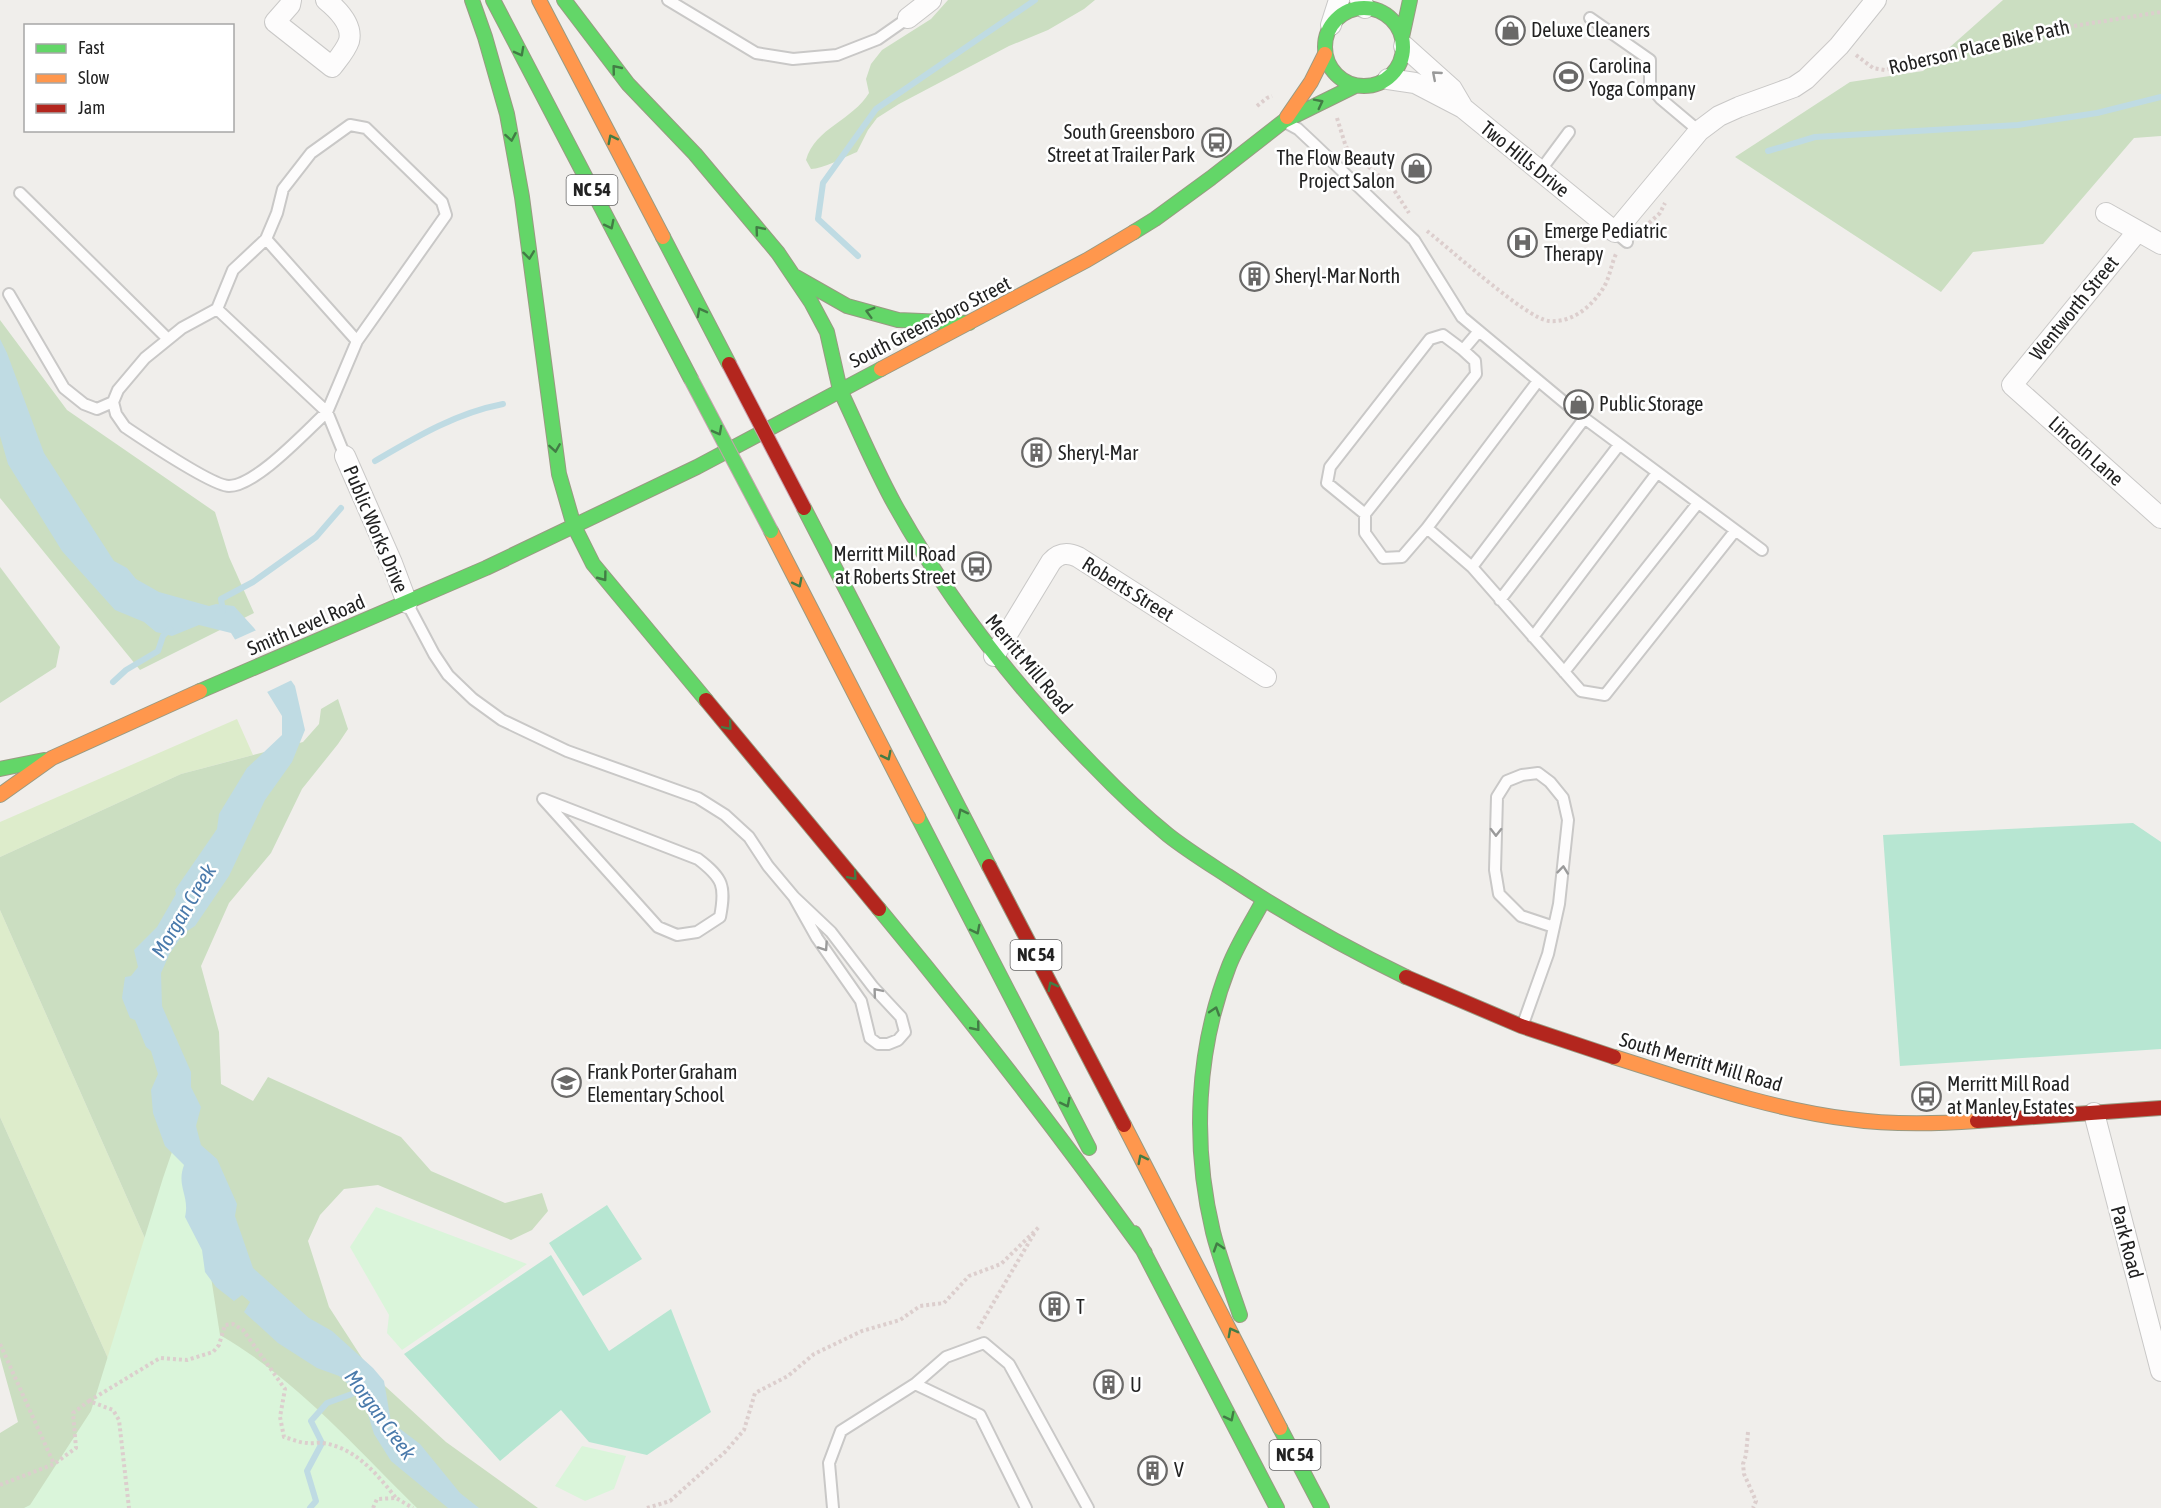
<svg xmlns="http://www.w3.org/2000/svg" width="2161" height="1508" font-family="'Asap Condensed',sans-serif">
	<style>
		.grass { fill: #ddeccb }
		.forest { fill: #cbdec1 }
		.park { fill: #daf5da }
		.pitch { fill: #b7e6d2 }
		.water { fill: #bfdbe3 }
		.pier { fill: #f0eeeb }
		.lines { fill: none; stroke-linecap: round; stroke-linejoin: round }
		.stream { stroke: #bfdbe3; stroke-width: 6 }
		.lane-casing { stroke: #c9c8c7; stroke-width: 14 }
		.street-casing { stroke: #c9c8c7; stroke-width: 22 }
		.fast-casing { stroke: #999a82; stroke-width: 16 }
		.slow-casing { stroke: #999a82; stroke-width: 16 }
		.jam-casing { stroke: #999a82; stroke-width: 16 }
		.path { stroke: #dccecd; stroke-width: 4; stroke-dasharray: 3 3; stroke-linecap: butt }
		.lane { stroke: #fdfcfc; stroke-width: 10 }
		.street { stroke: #fdfcfc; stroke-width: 20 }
		.fast { stroke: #63d668; stroke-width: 14 }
		.slow { stroke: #ff974d; stroke-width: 14 }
		.jam { stroke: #b3261e; stroke-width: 14 }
		.fast-bridge-casing { stroke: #c5a2ac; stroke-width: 16; stroke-linecap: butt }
		.jam-bridge-casing { stroke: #c5a2ac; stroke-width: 16; stroke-linecap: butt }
		.fast-bridge { stroke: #63d668; stroke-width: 14 }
		.jam-bridge { stroke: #b3261e; stroke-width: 14 }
		.oneway { stroke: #427c45 }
		.oneway2 { stroke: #9a9a9a }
		.labels { text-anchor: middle; stroke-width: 5; stroke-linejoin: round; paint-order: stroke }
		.shield { fill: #fff; stroke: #646464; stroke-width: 1.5 }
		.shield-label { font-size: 18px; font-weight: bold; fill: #222 }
		.poi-label { font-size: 20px; fill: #222; stroke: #fff; text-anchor: start }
		.street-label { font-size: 20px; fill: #222; stroke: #fff }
		.water-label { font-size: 21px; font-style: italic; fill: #4a7aab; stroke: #fff }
	</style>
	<rect width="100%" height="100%" fill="#f0eeeb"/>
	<path class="grass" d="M237,719L253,755L181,774L0,857V822Z
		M0,910L264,1508H175L0,1117Z"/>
	<path class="forest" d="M948,0H1095L1084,9L1048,30L1009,46L899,104L877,118L868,130L857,152C844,157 823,169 811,169L806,160C815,128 853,120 869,93L866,79L871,64L882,50L931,19Z
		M2003,0H2161V136L2134,138L2043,244L1973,252L1941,292L1735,157L1850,82L1923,71Z
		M0,320L67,410L215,512L229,557L254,613L140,670L0,498Z
		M0,567L60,647L56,667L0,703Z
		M338,699L348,729L338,744L302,789L271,853L229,903L201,966L219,1032L221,1084L253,1101L268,1077L401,1137L431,1171L505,1203L542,1193L548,1211L532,1230L511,1240L378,1185L344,1189L320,1215L308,1241L329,1307L373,1375L446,1442L538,1508H264L0,910V857L181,774L303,742L319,724L321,709Z
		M0,1117L175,1508H0V1433L18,1422L0,1357Z"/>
	<path class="park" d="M193,1091L189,1170L211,1277L220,1335C296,1379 355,1447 417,1508H24L30,1505L91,1411L163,1178Z
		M376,1207L527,1264L402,1350L387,1333L389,1315L350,1247Z
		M582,1446L626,1456L614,1489L585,1501L555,1486Z"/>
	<path class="pitch" d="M2133,823L2161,842V1049L1900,1066L1883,835Z
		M607,1205L642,1259L583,1296L549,1243Z
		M551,1255L609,1351L671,1309L711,1412L647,1455L589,1442L561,1410L500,1461L404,1354Z"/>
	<path class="water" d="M0,339L7,353L44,453L114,561L127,568L136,579L159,592L209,606L216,604L234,606L254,628L295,686L305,730L292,762L265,800L229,876L195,926L184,933L170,953L161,973L162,1006L191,1072V1087L201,1107L196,1126L201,1145L217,1159L237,1204L235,1216L253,1268L309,1318L332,1331L373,1368L384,1381L391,1422L420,1444L460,1493L479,1508H448L391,1461L374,1434L367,1411L350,1386L339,1376L317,1368L278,1343L244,1312L250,1302L242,1295L234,1301L216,1287L205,1272L202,1250L185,1217C190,1195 176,1187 184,1165L165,1146L153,1113L151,1090L158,1074L151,1051L146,1047L135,1020L130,1018L122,998L125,977L131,976L138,967L134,950L157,927L176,894L175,890L217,829L219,814L247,768L282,735V716L231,633L199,625L172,636L156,632L144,622L115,610L62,551L8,464L0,436Z"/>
	<path class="pier" d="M259,629L294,679L265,693L232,641Z"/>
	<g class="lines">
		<path class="stream" d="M1768,151L1815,137L2018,125L2097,113L2161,97
			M858,256L818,219L823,183L876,109L1035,0
			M375,461C416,437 456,413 503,404
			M223,611L221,599L253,582L316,537L341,508
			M113,682L126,670L158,651L163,636L170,629
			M310,1508L316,1501L307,1471L322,1443L311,1421L327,1403L360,1391"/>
		<defs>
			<path id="lane" d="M668,0L756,53L793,59L837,55L878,39L908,18
				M1590,18L1650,60V86L1661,99L1699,131
				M1287,123L1298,129L1314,144L1414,240L1462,317L1576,412L1762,550
				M1540,171L1569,132
				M20,193L168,339
				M1615,232L1627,242
				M266,239L357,341
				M9,294L64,388L84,404L97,409L113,402
				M217,309L327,412C306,431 256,486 229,486C212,486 143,439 125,427L116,414L113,402L118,390L145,358L182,328L217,309L233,270L266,239L277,213L283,189L311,153L350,125L366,128L442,202L446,215L357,341L327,412L345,456
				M1538,381L1427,528L1472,567L1584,419
				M1365,514L1327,483L1330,467L1430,339L1443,335L1463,350L1479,331
				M1427,528L1402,557L1383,558L1365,533V514L1476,374L1475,361L1463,350
				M1472,567L1581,691L1605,695L1735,531
				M1500,600L1619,445
				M407,603L434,654L448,675L473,699L502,720L567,751L698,798L725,815L749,837L768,866L794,897L831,932L873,987L901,1017L905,1032L898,1040L888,1044H878L870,1038L861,1001L817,938L794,897
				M1533,637L1657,473
				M1564,672L1698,503
				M543,799L698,859C723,878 726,886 720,917L697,932L677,935L658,927Z
				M1523,1024L1548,954L1559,904L1568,820L1563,798L1550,782L1538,773L1522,775L1507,781L1497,797L1495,870L1499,894L1521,916L1554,927
				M833,1508L829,1463L841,1431L915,1384
				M1026,1508L980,1415L915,1384L946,1357L984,1343L1009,1364L1088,1508"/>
			<path id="street" d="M291,0L290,5L275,22L332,67C338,59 346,50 349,41C353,25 337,9 326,0
				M1360,0L1365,8
				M908,18L931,0
				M1331,25L1339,0
				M1404,46L1452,89L1462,106
				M1388,79L1415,83L1463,108L1615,232L1699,131L1719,116L1739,107L1794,87L1806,79L1839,46L1876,0
				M2106,213L2161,244
				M2137,232L2012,385L2161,518
				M345,456L392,563L407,603
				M994,656L1051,562C1059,553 1067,552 1078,557L1266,677
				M2094,1113L2161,1371"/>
			<path id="fast" d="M472,0L485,37L507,114L522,197L559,474L574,526L593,564L706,700
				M493,0L691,379
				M564,0L628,84L695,154L778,253L811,302L827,332L840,390
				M1325 47a39 39 0 1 1 78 0a39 39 0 1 1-78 0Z
				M1402,37L1410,0
				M1134,232L1155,219L1211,178L1284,121L1355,86
				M663,237L729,364
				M796,277L847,306L898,320L969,323
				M840,390C858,428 874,467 895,505C948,600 1015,686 1092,764C1116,789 1141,813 1168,835C1187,850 1208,863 1228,876C1285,914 1344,947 1406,977
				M804,508L989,866
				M200,691L486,568L697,467L881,369
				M0,769L44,760
				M918,817L1089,1148
				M879,909C972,1021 1060,1135 1145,1253
				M1134,1233L1277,1508
				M1240,1315C1231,1288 1220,1260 1213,1232C1192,1145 1196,1050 1229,966C1238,943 1252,922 1263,901
				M1280,1428L1322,1508"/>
			<path id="slow" d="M539,0L663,237
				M1287,117L1311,82L1325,54
				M881,369L1087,260L1134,232
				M771,531L918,817
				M0,795L52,758L200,691
				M1614,1057C1691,1081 1768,1109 1849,1119C1891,1125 1934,1124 1977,1121
				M1124,1125L1280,1428"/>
			<path id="jam" d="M706,700L879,909
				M989,866L1124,1125
				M1406,977L1521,1026L1614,1057
				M1977,1121L2161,1108"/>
		</defs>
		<use href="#lane" class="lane-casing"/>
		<use href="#street" class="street-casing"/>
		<use href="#fast" class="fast-casing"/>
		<use href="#slow" class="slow-casing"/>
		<use href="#jam" class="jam-casing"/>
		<path class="path" d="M1856,55L1873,68L1885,70L2011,36L2161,12
			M1257,106L1267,98L1272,96
			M1337,118L1346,147L1392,187L1409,213
			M1649,223L1660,213L1665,203
			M1427,231C1449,248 1527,319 1549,321C1571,323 1590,308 1602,290C1610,279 1611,263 1617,252
			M978,1329L1035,1232
			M0,1344L54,1464
			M89,1401L160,1358L187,1360L213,1352L219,1345L225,1325L233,1324L243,1330L285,1389L280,1417L284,1437C292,1439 300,1443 307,1443C312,1444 317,1442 322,1443C355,1447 377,1474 396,1498
			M1748,1432L1746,1455L1743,1464L1744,1474L1756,1501L1753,1508
			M0,1485L54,1464L76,1448L73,1413L89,1401L113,1410L119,1420L129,1508
			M373,1508L377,1499L396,1498L413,1508
			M647,1508L670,1501L725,1452L744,1430L755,1393L788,1376L814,1354L862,1331L900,1320L920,1306L944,1303L969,1276L1001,1264L1039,1227"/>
		<use href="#lane" class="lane"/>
		<use href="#street" class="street"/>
		<use href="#fast" class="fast"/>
		<use href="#slow" class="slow"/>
		<use href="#jam" class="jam"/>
		<defs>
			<path id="fast-bridge" d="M691,379L771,531"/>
			<path id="jam-bridge" d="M729,364L804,508"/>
		</defs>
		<use href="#fast-bridge" class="fast-bridge-casing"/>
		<use href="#jam-bridge" class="jam-bridge-casing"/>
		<use href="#fast-bridge" class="fast-bridge"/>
		<use href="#jam-bridge" class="jam-bridge"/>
	</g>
	<defs><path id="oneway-chevron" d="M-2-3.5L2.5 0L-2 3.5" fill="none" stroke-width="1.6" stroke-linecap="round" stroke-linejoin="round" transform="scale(1.5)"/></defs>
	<g class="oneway">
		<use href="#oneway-chevron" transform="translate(520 52) rotate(62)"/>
		<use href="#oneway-chevron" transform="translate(616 69) rotate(-129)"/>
		<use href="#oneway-chevron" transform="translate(1319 103) rotate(-27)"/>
		<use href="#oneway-chevron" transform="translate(511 137) rotate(80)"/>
		<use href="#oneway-chevron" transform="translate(612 139) rotate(-117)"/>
		<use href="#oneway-chevron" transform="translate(610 225) rotate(63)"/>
		<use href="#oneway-chevron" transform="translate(759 230) rotate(-130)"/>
		<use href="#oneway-chevron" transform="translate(529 255) rotate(83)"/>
		<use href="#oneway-chevron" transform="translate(701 312) rotate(-118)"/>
		<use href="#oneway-chevron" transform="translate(870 312) rotate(-164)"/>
		<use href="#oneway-chevron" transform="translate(718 431) rotate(62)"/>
		<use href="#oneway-chevron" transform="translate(555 448) rotate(81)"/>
		<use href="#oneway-chevron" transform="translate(603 577) rotate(53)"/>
		<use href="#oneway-chevron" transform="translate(798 583) rotate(63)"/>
		<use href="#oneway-chevron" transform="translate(728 726) rotate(50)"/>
		<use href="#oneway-chevron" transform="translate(887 756) rotate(63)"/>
		<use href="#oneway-chevron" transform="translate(962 813) rotate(-117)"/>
		<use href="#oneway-chevron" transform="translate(853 876) rotate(50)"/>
		<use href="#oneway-chevron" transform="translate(976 930) rotate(63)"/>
		<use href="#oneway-chevron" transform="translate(1052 986) rotate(-117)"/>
		<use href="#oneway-chevron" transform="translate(1215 1011) rotate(-72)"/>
		<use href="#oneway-chevron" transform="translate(976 1027) rotate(51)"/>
		<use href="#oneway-chevron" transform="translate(1066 1103) rotate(63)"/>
		<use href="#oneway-chevron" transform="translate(1142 1159) rotate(-117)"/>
		<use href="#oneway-chevron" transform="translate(1218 1247) rotate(-108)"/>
		<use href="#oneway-chevron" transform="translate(1232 1332) rotate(-118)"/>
		<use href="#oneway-chevron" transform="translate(1230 1417) rotate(63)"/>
	</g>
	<g class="oneway2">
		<use href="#oneway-chevron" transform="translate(1436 75) rotate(-139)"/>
		<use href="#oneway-chevron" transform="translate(1496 832) rotate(91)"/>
		<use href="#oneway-chevron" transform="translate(1563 870) rotate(-84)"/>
		<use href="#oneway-chevron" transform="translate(824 947) rotate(56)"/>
		<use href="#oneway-chevron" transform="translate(877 992) rotate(-130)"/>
	</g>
	<defs>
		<symbol id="shop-ring" viewBox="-11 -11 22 22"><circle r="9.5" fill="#fff" stroke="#6a6968" stroke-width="1.5"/><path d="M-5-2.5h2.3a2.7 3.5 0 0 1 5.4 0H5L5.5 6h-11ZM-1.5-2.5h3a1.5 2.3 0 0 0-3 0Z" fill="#6a6968"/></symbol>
		<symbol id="stadium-ring" viewBox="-11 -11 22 22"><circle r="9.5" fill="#fff" stroke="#6a6968" stroke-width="1.5"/><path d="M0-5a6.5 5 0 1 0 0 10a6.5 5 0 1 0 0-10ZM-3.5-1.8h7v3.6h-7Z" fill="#6a6968"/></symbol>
		<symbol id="bus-ring" viewBox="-11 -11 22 22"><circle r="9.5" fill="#fff" stroke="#6a6968" stroke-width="1.5"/><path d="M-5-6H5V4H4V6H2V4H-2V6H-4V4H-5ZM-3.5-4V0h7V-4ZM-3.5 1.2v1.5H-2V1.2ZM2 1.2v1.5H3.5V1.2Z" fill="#6a6968"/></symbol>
		<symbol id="hospital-ring" viewBox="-11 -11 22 22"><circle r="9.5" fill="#fff" stroke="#6a6968" stroke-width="1.5"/><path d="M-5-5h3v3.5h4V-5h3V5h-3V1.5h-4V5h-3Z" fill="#6a6968"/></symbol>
		<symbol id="building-ring" viewBox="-11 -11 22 22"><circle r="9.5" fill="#fff" stroke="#6a6968" stroke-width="1.5"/><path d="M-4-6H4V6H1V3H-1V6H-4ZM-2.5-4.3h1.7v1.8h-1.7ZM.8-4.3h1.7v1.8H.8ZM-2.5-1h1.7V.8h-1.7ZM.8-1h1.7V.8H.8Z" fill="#6a6968"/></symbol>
		<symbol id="school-ring" viewBox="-11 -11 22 22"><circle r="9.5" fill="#fff" stroke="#6a6968" stroke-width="1.5"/><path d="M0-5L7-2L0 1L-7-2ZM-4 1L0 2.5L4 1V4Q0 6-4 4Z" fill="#6a6968"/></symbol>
	</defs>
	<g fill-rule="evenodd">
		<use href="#shop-ring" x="1494" y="14" width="33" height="33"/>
		<use href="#stadium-ring" x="1552" y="60" width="33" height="33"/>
		<use href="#bus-ring" x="1200" y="126" width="33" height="33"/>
		<use href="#shop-ring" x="1400" y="152" width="33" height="33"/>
		<use href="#hospital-ring" x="1506" y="226" width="33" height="33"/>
		<use href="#building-ring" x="1238" y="260" width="33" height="33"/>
		<use href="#shop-ring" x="1562" y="388" width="33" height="33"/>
		<use href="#building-ring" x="1020" y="436" width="33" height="33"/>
		<use href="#bus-ring" x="960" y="550" width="33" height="33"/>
		<use href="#school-ring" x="550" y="1066" width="33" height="33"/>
		<use href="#bus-ring" x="1910" y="1080" width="33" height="33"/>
		<use href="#building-ring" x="1038" y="1290" width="33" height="33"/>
		<use href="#building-ring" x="1092" y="1368" width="33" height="33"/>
		<use href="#building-ring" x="1136" y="1454" width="33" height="33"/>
	</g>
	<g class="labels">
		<g class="shield">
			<rect x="566.5" y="175" width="51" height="30" rx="4.5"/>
			<rect x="1010.5" y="940" width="51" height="30" rx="4.5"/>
			<rect x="1269.5" y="1440" width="51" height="30" rx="4.5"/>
		</g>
		<g class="shield-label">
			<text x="592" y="196">NC 54</text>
			<text x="1036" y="961">NC 54</text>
			<text x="1295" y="1461">NC 54</text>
		</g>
		<g class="poi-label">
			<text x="1531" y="37">Deluxe Cleaners</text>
			<text x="1589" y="73">Carolina<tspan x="1589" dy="23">Yoga Company</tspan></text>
			<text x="1195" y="139" text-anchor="end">South Greensboro<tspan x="1195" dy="23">Street at Trailer Park</tspan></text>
			<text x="1395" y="165" text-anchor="end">The Flow Beauty<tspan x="1395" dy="23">Project Salon</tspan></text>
			<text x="1544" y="238">Emerge Pediatric<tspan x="1544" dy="23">Therapy</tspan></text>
			<text x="1275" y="283">Sheryl-Mar North</text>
			<text x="1599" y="411">Public Storage</text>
			<text x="1058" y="460">Sheryl-Mar</text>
			<text x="956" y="561" text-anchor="end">Merritt Mill Road<tspan x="956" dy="23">at Roberts Street</tspan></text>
			<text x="587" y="1079">Frank Porter Graham<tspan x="587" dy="23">Elementary School</tspan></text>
			<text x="1947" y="1091">Merritt Mill Road<tspan x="1947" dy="23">at Manley Estates</tspan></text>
			<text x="1076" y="1314">T</text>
			<text x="1130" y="1392">U</text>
			<text x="1174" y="1477">V</text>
		</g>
		<g class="street-label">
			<text transform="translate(1979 47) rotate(-13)" y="7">Roberson Place Bike Path</text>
			<text transform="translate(1525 159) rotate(39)" y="7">Two Hills Drive</text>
			<text transform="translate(2074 308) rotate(-51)" y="7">Wentworth Street</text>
			<text transform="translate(930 322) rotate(-27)" y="7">South Greensboro Street</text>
			<text transform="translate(2086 451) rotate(42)" y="7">Lincoln Lane</text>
			<text transform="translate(376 529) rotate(67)" y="7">Public Works Drive</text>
			<text transform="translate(1128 589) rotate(32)" y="7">Roberts Street</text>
			<text transform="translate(306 625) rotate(-23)" y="7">Smith Level Road</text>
			<text transform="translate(1029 664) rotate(50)" y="7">Merritt Mill Road</text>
			<text transform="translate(1701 1062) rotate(16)" y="7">South Merritt Mill Road</text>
			<text transform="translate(2127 1242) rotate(75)" y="7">Park Road</text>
		</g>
		<g class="water-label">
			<text transform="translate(184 911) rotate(-59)" y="7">Morgan Creek</text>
			<text transform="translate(380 1415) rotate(54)" y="7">Morgan Creek</text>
		</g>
	</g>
	<rect x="24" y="24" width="210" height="108" fill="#ffffff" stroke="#a7a7a7" stroke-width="1.5"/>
	<rect x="36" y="44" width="30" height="9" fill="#63d668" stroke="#a7a7a7" stroke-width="1.5"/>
	<text x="78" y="54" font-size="18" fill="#222222">Fast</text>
	<rect x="36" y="74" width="30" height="9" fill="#ff974d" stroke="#a7a7a7" stroke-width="1.5"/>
	<text x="78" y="84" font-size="18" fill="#222222">Slow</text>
	<rect x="36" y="104" width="30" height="9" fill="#b3261e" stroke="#a7a7a7" stroke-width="1.5"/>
	<text x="78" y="114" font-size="18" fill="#222222">Jam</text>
</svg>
